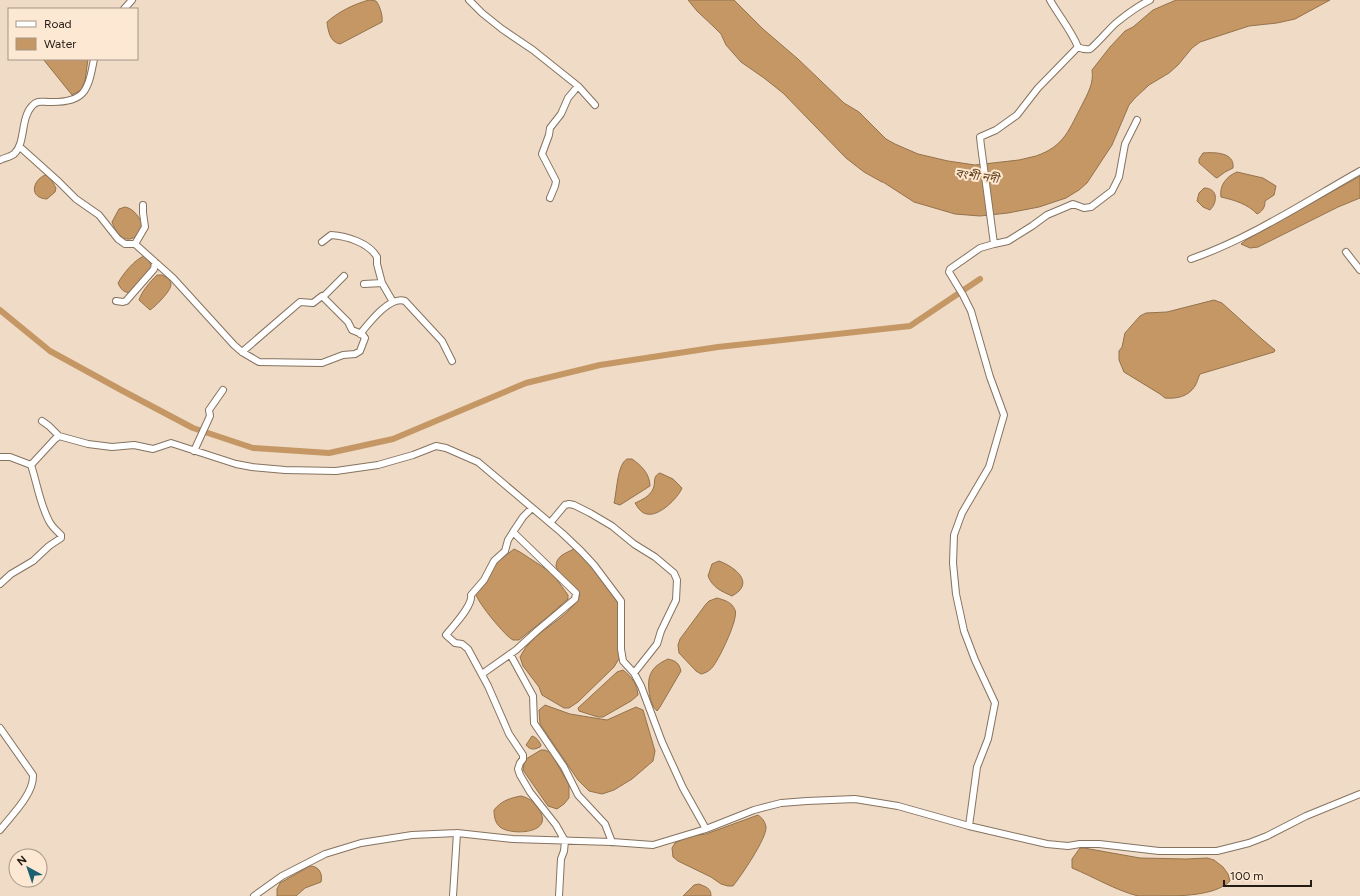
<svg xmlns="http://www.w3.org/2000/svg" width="1360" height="896" font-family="Figtree,'Noto Sans Bengali',sans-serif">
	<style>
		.water { fill: #c59764; stroke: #94724c }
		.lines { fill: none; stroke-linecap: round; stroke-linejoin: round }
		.canal { stroke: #c59764; stroke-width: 6 }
		.minor-casing { stroke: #857360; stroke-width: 8 }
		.minor { stroke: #fff; stroke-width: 6 }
		.labels { text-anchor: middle; stroke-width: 4; stroke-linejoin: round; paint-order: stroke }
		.water-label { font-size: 12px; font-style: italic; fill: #66451e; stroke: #fde8d3 }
	</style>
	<rect width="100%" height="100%" fill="#efdbc6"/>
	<path class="water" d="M369,0L376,1C380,6 383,16 382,22L340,44C330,42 328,31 327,22C338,12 354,4 369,0Z
		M688,0H734L763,29L798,59L844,103L859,112L886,139L895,144L918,154L948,161L975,165L1019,160L1036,156C1065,146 1069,129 1082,105C1088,93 1094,83 1092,70L1110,47L1125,31L1133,27L1153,10L1176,0H1330L1295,19L1277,23L1249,26L1200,42L1192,48L1178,65L1169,73L1149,85L1135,98L1129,105L1112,145L1087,183L1079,190L1066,198L1039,207L1008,213L980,216L955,214L914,202L883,182H882L864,172L846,158L783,93L764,78L741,62L726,45L721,34L714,27L697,11Z
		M43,59H88L85,81L81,90L72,95Z
		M1203,153C1214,152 1235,152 1233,168L1225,172L1217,178L1215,177L1199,163V159Z
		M1237,172L1263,178L1276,186L1274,195L1265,201C1265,207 1263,211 1257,214C1248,204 1234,200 1221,197C1219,185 1227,176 1237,172Z
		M45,175L49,176L56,188L55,192L47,199C29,198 32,181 45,175Z
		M1360,176V198L1338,207L1258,247L1250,248L1241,244L1246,240Z
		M1204,188C1218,188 1218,202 1210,210L1203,207L1197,201L1199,193Z
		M125,207C135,209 139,218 144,226C133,246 119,242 112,222L119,209Z
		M144,256L149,261L152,267L131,292C124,294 120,288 118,283C123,274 134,260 144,256Z
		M157,275H162C166,277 170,279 171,284C172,290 155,307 150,310L139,300C142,291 150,282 157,275Z
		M1214,300L1222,303L1263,340L1275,350L1274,352L1200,374C1198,378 1197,383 1195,386C1188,397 1176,399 1165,398L1160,394L1124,372L1119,360V351L1122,347L1125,333L1140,316L1146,313L1167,312Z
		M627,459H632C641,465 650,474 650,486L620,505L614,503C617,491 617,465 627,459Z
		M660,473L673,479L682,488C678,498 659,517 647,514C641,513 638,508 635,503C642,500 650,496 653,489C656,483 652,476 660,473Z
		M514,549L520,552L552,573L568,595V599L545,619L519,640C517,640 515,640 513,640C506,637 477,602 476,594L487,581L496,563Z
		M574,549L583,554L618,602L620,657L614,667L578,702L569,708H564L542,695L539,687L523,666L520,657C533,629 567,622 580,595L558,571L556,566C556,556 566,553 574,549Z
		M719,561C735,567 756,583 732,596C721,591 713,588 708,576L712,564Z
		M717,598C724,600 732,602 735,610C739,618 720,657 714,665C711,670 706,673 701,674L696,671L679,653L678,645L680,639L706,604L709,601Z
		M668,659C676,661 679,663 681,671L660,707L657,711C653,707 651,702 650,697C646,677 650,667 668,659Z
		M623,670C632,677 637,684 638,695L631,701L603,717H598L579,711L578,708L617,672Z
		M545,705L570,714L607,720L636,707L643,710L655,751L653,761L632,779L614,790L602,794L589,791L578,780L540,724L539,710Z
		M532,736C536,737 539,741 541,745L540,747C534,750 530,750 526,745Z
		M541,750H545L551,753L569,785V798L564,804L557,809L548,806L523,770L524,763L526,759Z
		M521,796C529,798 533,801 538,808C557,834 511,836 500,827C495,823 494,816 494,810C501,801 510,798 521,796Z
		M758,815C762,818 765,821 766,827C767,838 741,876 733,886H728L721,884L711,877L678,861L673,857L672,848L675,843L683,839L690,836L706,834Z
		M1080,848H1084L1140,858L1186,859L1207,858L1214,860L1223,867L1228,874L1230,881C1215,896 1180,896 1159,896C1152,896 1144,896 1138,896C1115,890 1094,877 1072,868V859Z
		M310,866C319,866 323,874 321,882L305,888L296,896H277V889L280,883Z
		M699,884C706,887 711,888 711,896H683L694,885Z"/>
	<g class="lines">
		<path class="canal" d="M0,310L50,351L123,391L193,428L253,448L329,453L393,439L526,383L600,365L718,347L910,326L980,279"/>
		<defs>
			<path id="minor" d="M469,0L482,13L502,29L533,50L578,86L595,105
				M1050,0C1059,16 1071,30 1078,47
				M124,9L132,0
				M20,147L59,182L76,199L99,215L118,239L125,244H135L173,278L234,345L242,352L259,362L322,363L343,355L355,354L360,351L365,338L362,334L352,330L348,322L322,296L313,303L300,302L242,352
				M0,160C4,158 10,157 14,154C26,143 20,119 32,106C37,100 42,102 49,102C85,103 88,91 94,59
				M550,198L555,186L556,181L542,154L549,135L550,128L561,114L568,98L578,86
				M322,242L331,235C347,236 369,243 377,257V264L382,283L393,302
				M135,244L145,227L143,213V205
				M994,244L1008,241L1032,226L1047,215L1073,204L1084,208L1091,207L1112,191L1119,177L1125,144L1137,120
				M1346,252L1360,270
				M1191,259C1251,238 1305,202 1360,171
				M364,284L382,283
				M324,296L344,276
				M116,301L123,302L126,301L154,269L155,262
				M360,334C369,323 390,295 405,301L442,341L452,361
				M42,421L49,426L59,436
				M194,451L210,416L209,410L223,390
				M0,457H10L31,465L55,439L59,436L88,444L112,447L134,445L153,449L171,443L236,464L252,467L285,470L336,471L378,465L413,455L436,446L446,448L478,462L562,533L581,551L594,565L621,601V649L623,661L634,673L641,686L662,742L683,788L706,829
				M532,508L523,517L513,532L508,540L505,551L494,561L484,580L471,595C473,606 453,626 446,635L455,643L462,644L468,649L488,686L509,734L523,755V759L520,763L518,769L520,775L530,792L556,825L565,841L564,851L561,859L559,896
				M550,523L565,505L569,504L574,505L590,513L612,526L634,544L655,557L674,573L677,580L676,600L661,631L657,644L634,673
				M0,584L11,574L33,561L49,546L61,538V535C57,531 52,527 49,521C40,504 37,483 31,465
				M510,654L533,696L534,723L564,767L578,795L605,824L612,842
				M482,674L516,650L538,630L575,599L576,593L513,532
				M0,728L33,775C34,794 11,816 0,830
				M969,826L977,767L988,739L995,703L975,660L964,631L956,594L953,563L954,535L962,513L989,467L1004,415L990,377L971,311L963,295L949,272L950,269L980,248L994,244L981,146L980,137L996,130L1017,115L1038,88L1078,47C1082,49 1085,50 1090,49C1094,47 1111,27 1116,23C1127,14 1138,6 1150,0
				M254,896L282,876L325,854L361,843L412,835L457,833L513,839L612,842L653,845L706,829L754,810L781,803L807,801L855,799L898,806L969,826L1047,844L1068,846L1080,844H1099L1159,851H1217L1249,843L1267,836L1306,816L1360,794
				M453,896L457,833"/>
		</defs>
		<use href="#minor" class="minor-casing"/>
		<use href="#minor" class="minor"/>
	</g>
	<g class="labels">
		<g class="water-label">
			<text transform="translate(977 176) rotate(8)" y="4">বংশী নদী</text>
		</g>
	</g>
	<rect x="8" y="8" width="130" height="52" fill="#fde8d3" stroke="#a69687"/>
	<rect x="16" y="21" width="20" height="6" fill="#ffffff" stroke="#a69687"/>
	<text x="44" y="28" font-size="12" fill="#231b14">Road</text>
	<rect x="16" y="38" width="20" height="12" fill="#c59764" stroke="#a69687"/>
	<text x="44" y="48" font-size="12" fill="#231b14">Water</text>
	<g transform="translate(28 868) rotate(320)"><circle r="19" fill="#fde8d3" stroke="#a69687"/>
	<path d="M0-3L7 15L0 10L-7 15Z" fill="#1b6172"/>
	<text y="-6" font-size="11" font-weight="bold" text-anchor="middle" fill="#231b14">N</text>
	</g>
	<path d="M1224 880v6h87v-6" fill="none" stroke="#231b14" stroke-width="2"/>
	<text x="1230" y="880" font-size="12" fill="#231b14" stroke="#fde8d3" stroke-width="3" paint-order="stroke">100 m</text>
</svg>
